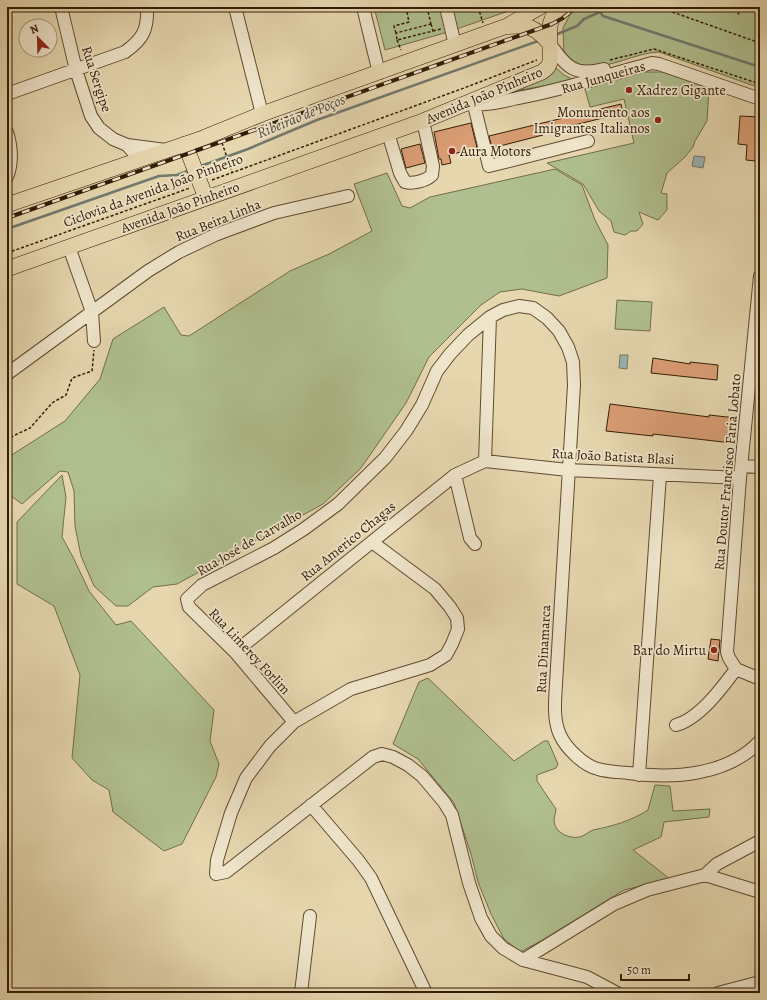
<svg xmlns="http://www.w3.org/2000/svg" width="767" height="1000" font-family="Alegreya,serif">
	<style>
		.green { fill: #b0bf8f; stroke: #726d4a }
		.water { fill: #9ab7b6; stroke: #71796f }
		.lines { fill: none; stroke-linecap: round; stroke-linejoin: round }
		.stream { stroke: #71796f; stroke-width: 2.5 }
		.building { fill: #db9e75; stroke: #331b05 }
		.minor-casing { stroke: #604a30; stroke-width: 14 }
		.major-casing { stroke: #331b05; stroke-width: 16 }
		.path { stroke: #331b05; stroke-width: 1.5; stroke-dasharray: 3 2; stroke-linecap: butt }
		.minor { stroke: #efe5cb; stroke-width: 12 }
		.major { stroke: #e6d7af; stroke-width: 15 }
		.rail-casing { stroke: #331b05; stroke-width: 4 }
		.rail { stroke: #efe5cb; stroke-width: 2.5; stroke-dasharray: 8; stroke-linecap: butt }
		.poi-dot { fill: #8f2418; stroke: #efe5cb; stroke-width: 1.5 }
		.labels { text-anchor: middle; stroke-width: 3.5; stroke-linejoin: round; paint-order: stroke }
		.street-label { font-size: 14px; fill: #331b05; stroke: #efe5cb }
		.poi-label { font-size: 14px; fill: #331b05; stroke: #efe5cb; text-anchor: start }
		.water-label { font-size: 15px; font-style: italic; fill: #524a3a; stroke: #efe5cb }
	</style>
	<rect width="100%" height="100%" fill="#e6d7af"/>
	<filter id="stains"><feTurbulence type="fractalNoise" baseFrequency=".005" numOctaves="4"/><feColorMatrix values="0 0 0 0 .2 0 0 0 0 .09 0 0 0 0 .02 0 0 0 .5 -.17"/></filter>
	<radialGradient id="worn" r=".72"><stop offset=".6" stop-color="#630" stop-opacity="0"/><stop offset="1" stop-color="#630" stop-opacity=".3"/></radialGradient>
	<path class="green" d="M374,7H520L448,32L385,50Z
		M574,7H760V88L659,52C634,53 611,69 586,66C578,65 571,59 564,54L563,28Z
		M556,68L564,75L572,79L544,86L497,94L550,74Z
		M644,72H662L709,88L707,121L695,141L693,147L685,157L667,173L661,193L667,194V210L658,220L639,212L643,224L637,231H631L625,235L614,232L611,221L599,211L583,184L547,163L634,143L624,99L590,107L585,89Z
		M555,169L582,185L595,220L608,245L607,278L559,296L522,289L500,292L481,305L429,357L406,403L361,468L323,504L177,584L153,587L128,606H116L94,586L81,556L75,526L74,491L68,472L60,471L22,504L7,493V458L65,421L100,379L113,339L164,307L181,335L189,336L290,271L329,254L372,231L354,184L387,173L402,206L410,208L430,197Z
		M617,300L652,302L650,331L615,329Z
		M62,475L66,497L62,537L73,557L89,591L116,625L131,621L214,710L210,741L219,764L216,777L182,844L164,851L113,812L109,790L92,780L72,758L80,675L54,606L17,584V522Z
		M428,678L514,761L544,741H548L558,764L556,768L537,775V781L556,809C556,812 554,817 554,821C555,833 569,839 580,837C584,836 588,832 593,830C613,826 631,821 648,810L655,785L670,786L673,811L710,809L709,817L664,822L661,837L633,850L670,879L624,890L541,941L520,952L504,939L491,914L478,882L471,854L454,803L418,759L393,744L419,682Z"/>
	<path class="water" d="M694,156L705,157L703,168L692,166Z
		M620,355H628L627,369L619,368Z"/>
	<g class="lines">
		<path class="stream" d="M600,7V12
			M600,12L603,16L760,67
			M555,35L577,26L584,19L600,12
			M198,167L248,149L317,120L538,41
			M7,229L159,176L177,175L190,170"/>
	</g>
	<path class="building" d="M621,104L623,113L542,133L543,135L492,148L489,136Z
		M740,116L759,117L756,161L746,160L747,145L738,144Z
		M471,123L477,148L449,155L451,163L442,165L441,159H439L434,132Z
		M420,144L425,163L406,168L401,149Z
		M653,358L690,364V362L718,365L717,380L651,373Z
		M610,404L709,417V415L736,418L732,443L653,434V436L606,431Z
		M711,639L720,640L718,661L708,659Z"/>
	<g class="lines">
		<defs>
			<path id="minor" d="M61,7L76,70L91,116L99,128L113,139L127,145
				M235,7L262,114
				M363,7L379,73
				M446,7L455,45
				M550,44C567,67 574,77 604,69
				M7,94L125,52C143,39 148,30 147,7
				M466,104C484,106 500,102 518,98C563,90 607,75 652,63L659,64L760,99
				M474,105L489,166L588,141
				M7,132C12,148 13,162 7,177
				M388,133L400,173L405,182C413,184 426,181 432,175L433,166L423,121
				M140,160L127,145L166,150
				M69,247L92,312L94,341
				M760,276L740,478L727,652L729,658L736,669L760,679
				M7,374L148,271L179,252L215,235L274,213L348,196
				M485,461L568,470L740,478
				M485,461L490,317
				M742,466L760,467
				M455,475L470,538L475,544
				M372,542L435,589L450,607L457,618L458,629L452,644L446,655L430,665L351,689L294,722L270,746L246,778L231,813L217,860L216,874L226,872L373,757L382,754L393,757L408,765L422,776L444,802L452,815L469,883L481,918L491,936L503,948L523,960L587,977L617,993
				M235,652L455,475L485,461
				M294,722L235,652L189,607L187,599L202,585L274,548L304,529L338,504L385,458L406,431L422,405L437,371L450,354L468,335L490,317L503,310L519,306L533,308L547,318L559,331L568,347L573,362L574,385L556,684C555,701 553,720 560,735C566,748 584,766 598,769C608,772 618,772 628,773C673,779 727,776 760,741
				M676,725C699,719 722,688 736,669
				M639,775L660,475
				M311,805L358,860L371,878L426,993
				M705,875L717,864L760,841
				M523,960L614,904L647,890L705,875L760,892
				M301,993L310,916
				M718,993L760,982"/>
			<path id="major" d="M507,26L540,7
				M185,144L206,198
				M7,205L203,138L262,114L504,27C527,24 535,26 550,44
				M7,269L423,121L542,72L548,67L550,62C552,42 543,21 561,7"/>
		</defs>
		<use href="#minor" class="minor-casing"/>
		<use href="#major" class="major-casing"/>
		<path class="path" d="M427,7L431,24
			M478,7L483,23
			M658,7L760,43
			M736,7L739,15
			M431,24L433,31L397,40L396,33Z
			M433,31L441,29
			M396,33L394,26L409,22L406,7
			M397,40L401,50
			M610,60L654,49L760,84
			M222,143L232,172
			M212,180L464,88L537,60
			M7,253L190,188
			M7,441L13,436L30,428L52,403L66,395L72,378L92,371L94,350"/>
		<use href="#minor" class="minor"/>
		<use href="#major" class="major"/>
		<defs>
			<path id="rail" d="M7,218L552,24L563,18L576,7"/>
		</defs>
		<use href="#rail" class="rail-casing"/>
		<use href="#rail" class="rail"/>
	</g>
	<g class="poi-dot">
		<circle cx="629" cy="90" r="4"/>
		<circle cx="658" cy="120" r="4"/>
		<circle cx="452" cy="151" r="4"/>
		<circle cx="714" cy="650" r="4"/>
	</g>
	<g class="labels">
		<g class="street-label">
			<text transform="translate(603 77) rotate(-16)" y="5">Rua Junqueiras</text>
			<text transform="translate(97 79) rotate(72)" y="5">Rua Sergipe</text>
			<text transform="translate(484 95) rotate(-23)" y="5">Avenida João Pinheiro</text>
			<text transform="translate(153 190) rotate(-20)" y="5">Ciclovia da Avenida João Pinheiro</text>
			<text transform="translate(180 207) rotate(-20)" y="5">Avenida João Pinheiro</text>
			<text transform="translate(218 220) rotate(-22)" y="5">Rua Beira Linha</text>
			<text transform="translate(613 456) rotate(3)" y="5">Rua João Batista Blasi</text>
			<text transform="translate(727 472) rotate(-85)" y="5">Rua Doutor Francisco Faria Lobato</text>
			<text transform="translate(348 541) rotate(-39)" y="5">Rua Americo Chagas</text>
			<text transform="translate(249 542) rotate(-30)" y="5">Rua José de Carvalho</text>
			<text transform="translate(543 649) rotate(-87)" y="5">Rua Dinamarca</text>
			<text transform="translate(250 651) rotate(47)" y="5">Rua Limercy Forlim</text>
		</g>
		<g class="poi-label">
			<text x="637" y="95">Xadrez Gigante</text>
			<text x="650" y="117" text-anchor="end">Monumento aos<tspan x="650" dy="16">Imigrantes Italianos</tspan></text>
			<text x="460" y="156">Aura Motors</text>
			<text x="706" y="655" text-anchor="end">Bar do Mirtu</text>
		</g>
		<g class="water-label">
			<text transform="translate(301 116) rotate(-22)" y="5">Ribeirão de Poços</text>
		</g>
	</g>
	<rect width="767" height="1000" fill="none" stroke="#e6d7af" stroke-width="24"/>
	<rect x="8" y="8" width="751" height="984" fill="none" stroke="#331b05" stroke-width="2"/>
	<rect x="12" y="12" width="743" height="976" fill="none" stroke="#331b05"/>
	<g transform="translate(38 38) rotate(337)"><circle r="19" fill="#efe5cb" stroke="#a4947c"/>
	<path d="M0-3L7 15L0 10L-7 15Z" fill="#8f2418"/>
	<text y="-6" font-size="11" font-weight="bold" text-anchor="middle" fill="#331b05">N</text>
	</g>
	<path d="M621 974v6h68v-6" fill="none" stroke="#331b05" stroke-width="2"/>
	<text x="627" y="974" font-size="12" fill="#331b05" stroke="#efe5cb" stroke-width="3" paint-order="stroke">50 m</text>
	<rect width="100%" height="100%" filter="url(#stains)"/>
	<rect width="100%" height="100%" fill="url(#worn)"/>
</svg>
